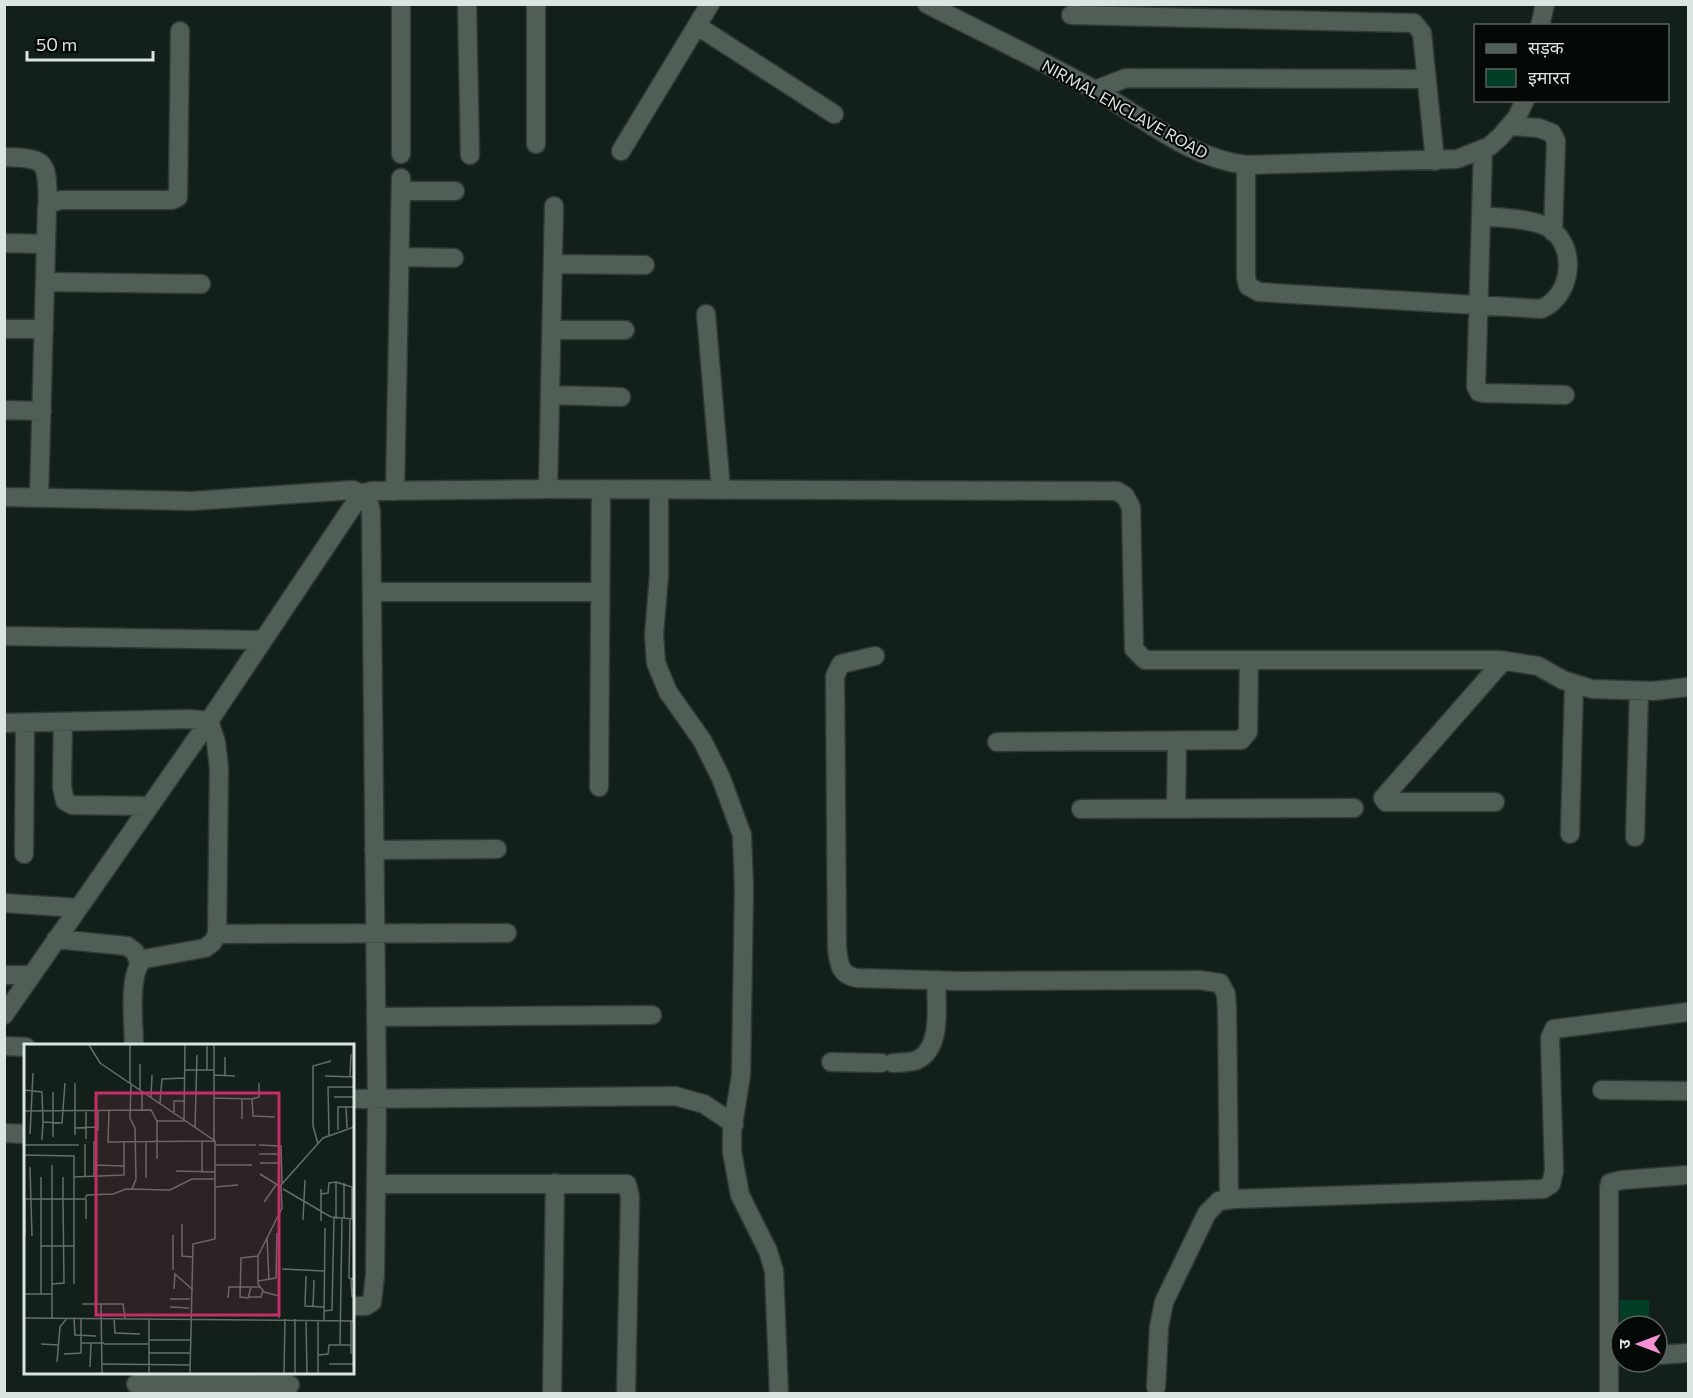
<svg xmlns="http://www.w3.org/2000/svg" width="1693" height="1398" font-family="Commissioner,'Noto Sans Devanagari',sans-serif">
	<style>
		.building { fill: #003f26 }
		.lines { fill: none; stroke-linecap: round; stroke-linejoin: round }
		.minor-casing { stroke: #323935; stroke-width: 21 }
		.minor { stroke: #505e56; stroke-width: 18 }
		.labels { text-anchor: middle; stroke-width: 4.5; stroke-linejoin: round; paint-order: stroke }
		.street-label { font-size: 16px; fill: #dce4e0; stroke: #040806 }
		.inset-road { fill: none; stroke: #636e69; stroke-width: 1.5 }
		.view { fill: #c52c68; fill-opacity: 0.15; stroke: #c52c68; stroke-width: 3 }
		.inset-edge { fill: none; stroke: #dce4e0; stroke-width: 3 }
	</style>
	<rect width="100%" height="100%" fill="#132019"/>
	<path class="building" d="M1620,1300H1649V1326H1620Z"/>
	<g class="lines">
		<defs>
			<path id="minor" d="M467,4L470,155
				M536,4V144
				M927,4C983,33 1041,60 1095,90C1145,118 1188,158 1246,165L1457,159L1490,146L1501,136L1517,117L1525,100
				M1071,15L1414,23L1422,33L1435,161
				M1540,26L1545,4
				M699,27L834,114
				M1095,90L1126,78L1427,79
				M1510,126L1539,128L1552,133L1556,141L1553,232
				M1483,149L1476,386L1479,392L1484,393L1565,395
				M621,151L710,4
				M401,154V4
				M4,157C50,158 46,162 48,205
				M1246,165V277L1248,286L1259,292L1541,309C1575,295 1578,239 1543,225C1525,218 1500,218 1481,216
				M401,191H455
				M4,243L46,244
				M400,257L454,258
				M553,264L645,265
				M45,282L201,284
				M706,314L721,490
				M4,329H44
				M551,330H625
				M550,395L621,397
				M4,410L42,411
				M548,489L554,206
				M659,490V575L654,635L656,663L668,692L702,740L721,778L742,835L744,889L741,1075L732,1131V1152L740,1195L768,1251L774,1271L779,1394
				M395,491L401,178
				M4,497L192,501L353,490L367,496L371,511L377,1100L375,1275L372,1302L366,1306H352
				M39,497L47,207L50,203L61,200H172L178,197L180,31
				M372,592H600
				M4,636L263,640
				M875,656L841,664L835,676L837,948C839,963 839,975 857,978L959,981L1199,980L1220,983L1226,994L1227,1009L1229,1199
				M63,722L62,787L65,801L72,805L148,806
				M4,723L188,719L209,721L216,742L219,768L217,934L213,942L205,948L144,959C127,972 134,1025 134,1046
				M997,742L1241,740L1248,732L1249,661
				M599,787L601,489
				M1495,802H1386L1383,798L1503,661
				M1176,808L1177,741
				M1081,809L1354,808
				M1570,834L1574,684
				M1635,837L1639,691
				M374,850L497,849
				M24,854L25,723
				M4,903L78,908
				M217,934L507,933
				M56,939L127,946L135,952L139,963
				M4,975H31
				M4,1015L209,721L353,506L364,493L372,491L548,489L1117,491L1125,496L1131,507L1134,649L1145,660H1500L1538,666L1563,680L1592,689L1653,691L1688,687
				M376,1017L652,1015
				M4,1046L26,1047
				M831,1062L881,1063
				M893,1063C901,1062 910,1063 917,1060C943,1048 936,1003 936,980
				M1602,1090L1688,1091
				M352,1099L675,1096L704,1104L734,1124
				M4,1133L26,1134
				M377,1184H627L630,1197L626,1394
				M1657,1355L1688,1353
				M136,1384L290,1385
				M1156,1387L1159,1327L1164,1302L1207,1213L1219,1201L1234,1199L1543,1189L1551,1184L1554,1171L1550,1038L1554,1029L1688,1012
				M552,1394L555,1183
				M1609,1394V1188L1610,1183L1622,1180L1688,1175"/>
		</defs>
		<use href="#minor" class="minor-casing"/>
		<use href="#minor" class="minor"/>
	</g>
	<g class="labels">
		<g class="street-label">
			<text transform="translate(1125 109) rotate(29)" y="6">NIRMAL ENCLAVE ROAD</text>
		</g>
	</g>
	<g transform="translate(24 1044)">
		<rect width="330" height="330" fill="#132019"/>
		<path class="inset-road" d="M65,1L76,19L191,97V195L169,200L166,329M183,2V26M116,20V46M161,26H190M190,31L211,32M201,32V13M301,32L330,33M326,33L327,10M51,39V91M106,39V1M107,39L106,74L111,84L112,135L108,145M0,46L18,48L19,78L38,79L41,39M127,53L128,31M310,53H330M190,54L228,55L229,72L251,73M228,55L235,53V39M136,59L138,35L161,34M322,62L323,84M118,66V47M0,67L127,66L133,77H160L161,1M62,67V95M85,67L84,98L190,97V1M150,68V57H161M218,75V55M133,77V115M171,83L173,11M51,84L74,83M314,86V63H330M74,87V67M6,90L9,29M305,91L304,43H330M29,93V48M18,96L19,78M70,97V131M122,98V134M178,98V128M294,100L289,82V22L307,17M0,101H55M191,101H232M235,101L257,102L258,139M235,110H257M0,111L50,112V240M236,119H258M70,121L100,122M191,121H228M6,123L8,192M152,127L191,128M236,130L257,143M61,132V100M50,133L100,131V98M312,138L328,143V175M191,143L214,141M259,145L307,173L330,175M297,145V177M297,150L304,149L305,139L312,138V175M0,155H39V133M62,155V175M240,158L252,141M320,175V139M326,175L325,234L330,235M279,176L281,136M158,180V212L169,213M1,191V155M149,191V226M243,193L245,236M17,202H50M258,225L300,227M282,232L281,262L300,263M327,235L328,253M234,237L252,234L253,189M28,240L40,239L39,155H61L63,151L89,150L102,145L146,146L168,135H191M227,243L224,254L216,253L217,214L234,212M150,245L151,230L169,246M0,250H28M17,250V133M225,253H237L239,247M204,254L205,243H236M146,255H166M58,260H99L101,274M77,260L78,329M146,263L165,264M289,263L290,236M300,267L308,266L310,174M0,274L330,277M28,274V121M50,274L51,291L72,292M90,274L91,289L116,290M255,274V252L240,248L234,240V212L258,164L257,141L299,94L330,83M282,276L283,329M300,276L301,184M327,277V310M125,296H166M57,299H80M17,300L35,301M80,300H125M316,301L318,175M125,309H166M40,310L57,309V274M294,311L304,310L305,301H327M33,318L36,283L43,274M77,320L166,321M305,320H330M66,323L67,299M125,329V274M260,329L261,275M271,329V275M294,329V276"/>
		<path class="view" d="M72,49H255V271H72Z"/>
		<rect width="330" height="330" class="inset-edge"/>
	</g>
	<rect width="1693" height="1398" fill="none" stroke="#dce4e0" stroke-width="12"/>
	<rect x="1474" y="24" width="195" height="78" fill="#040806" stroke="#5a605d" stroke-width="1.5"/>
	<rect x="1486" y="44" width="30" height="9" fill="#505e56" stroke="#5a605d" stroke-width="1.5"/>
	<text x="1528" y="54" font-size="18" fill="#dce4e0">सड़क</text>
	<rect x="1486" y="69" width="30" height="18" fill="#003f26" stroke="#5a605d" stroke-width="1.5"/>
	<text x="1528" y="84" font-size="18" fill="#dce4e0">इमारत</text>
	<g transform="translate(1639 1344) rotate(270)"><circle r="28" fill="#040806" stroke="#5a605d" stroke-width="1.5"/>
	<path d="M0-4.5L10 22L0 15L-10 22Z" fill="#f491d4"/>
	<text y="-9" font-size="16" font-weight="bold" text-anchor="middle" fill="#dce4e0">उ</text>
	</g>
	<path d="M27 51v9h126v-9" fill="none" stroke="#dce4e0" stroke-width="3"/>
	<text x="36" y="51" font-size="18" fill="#dce4e0" stroke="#040806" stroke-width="4.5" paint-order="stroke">50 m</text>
</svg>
